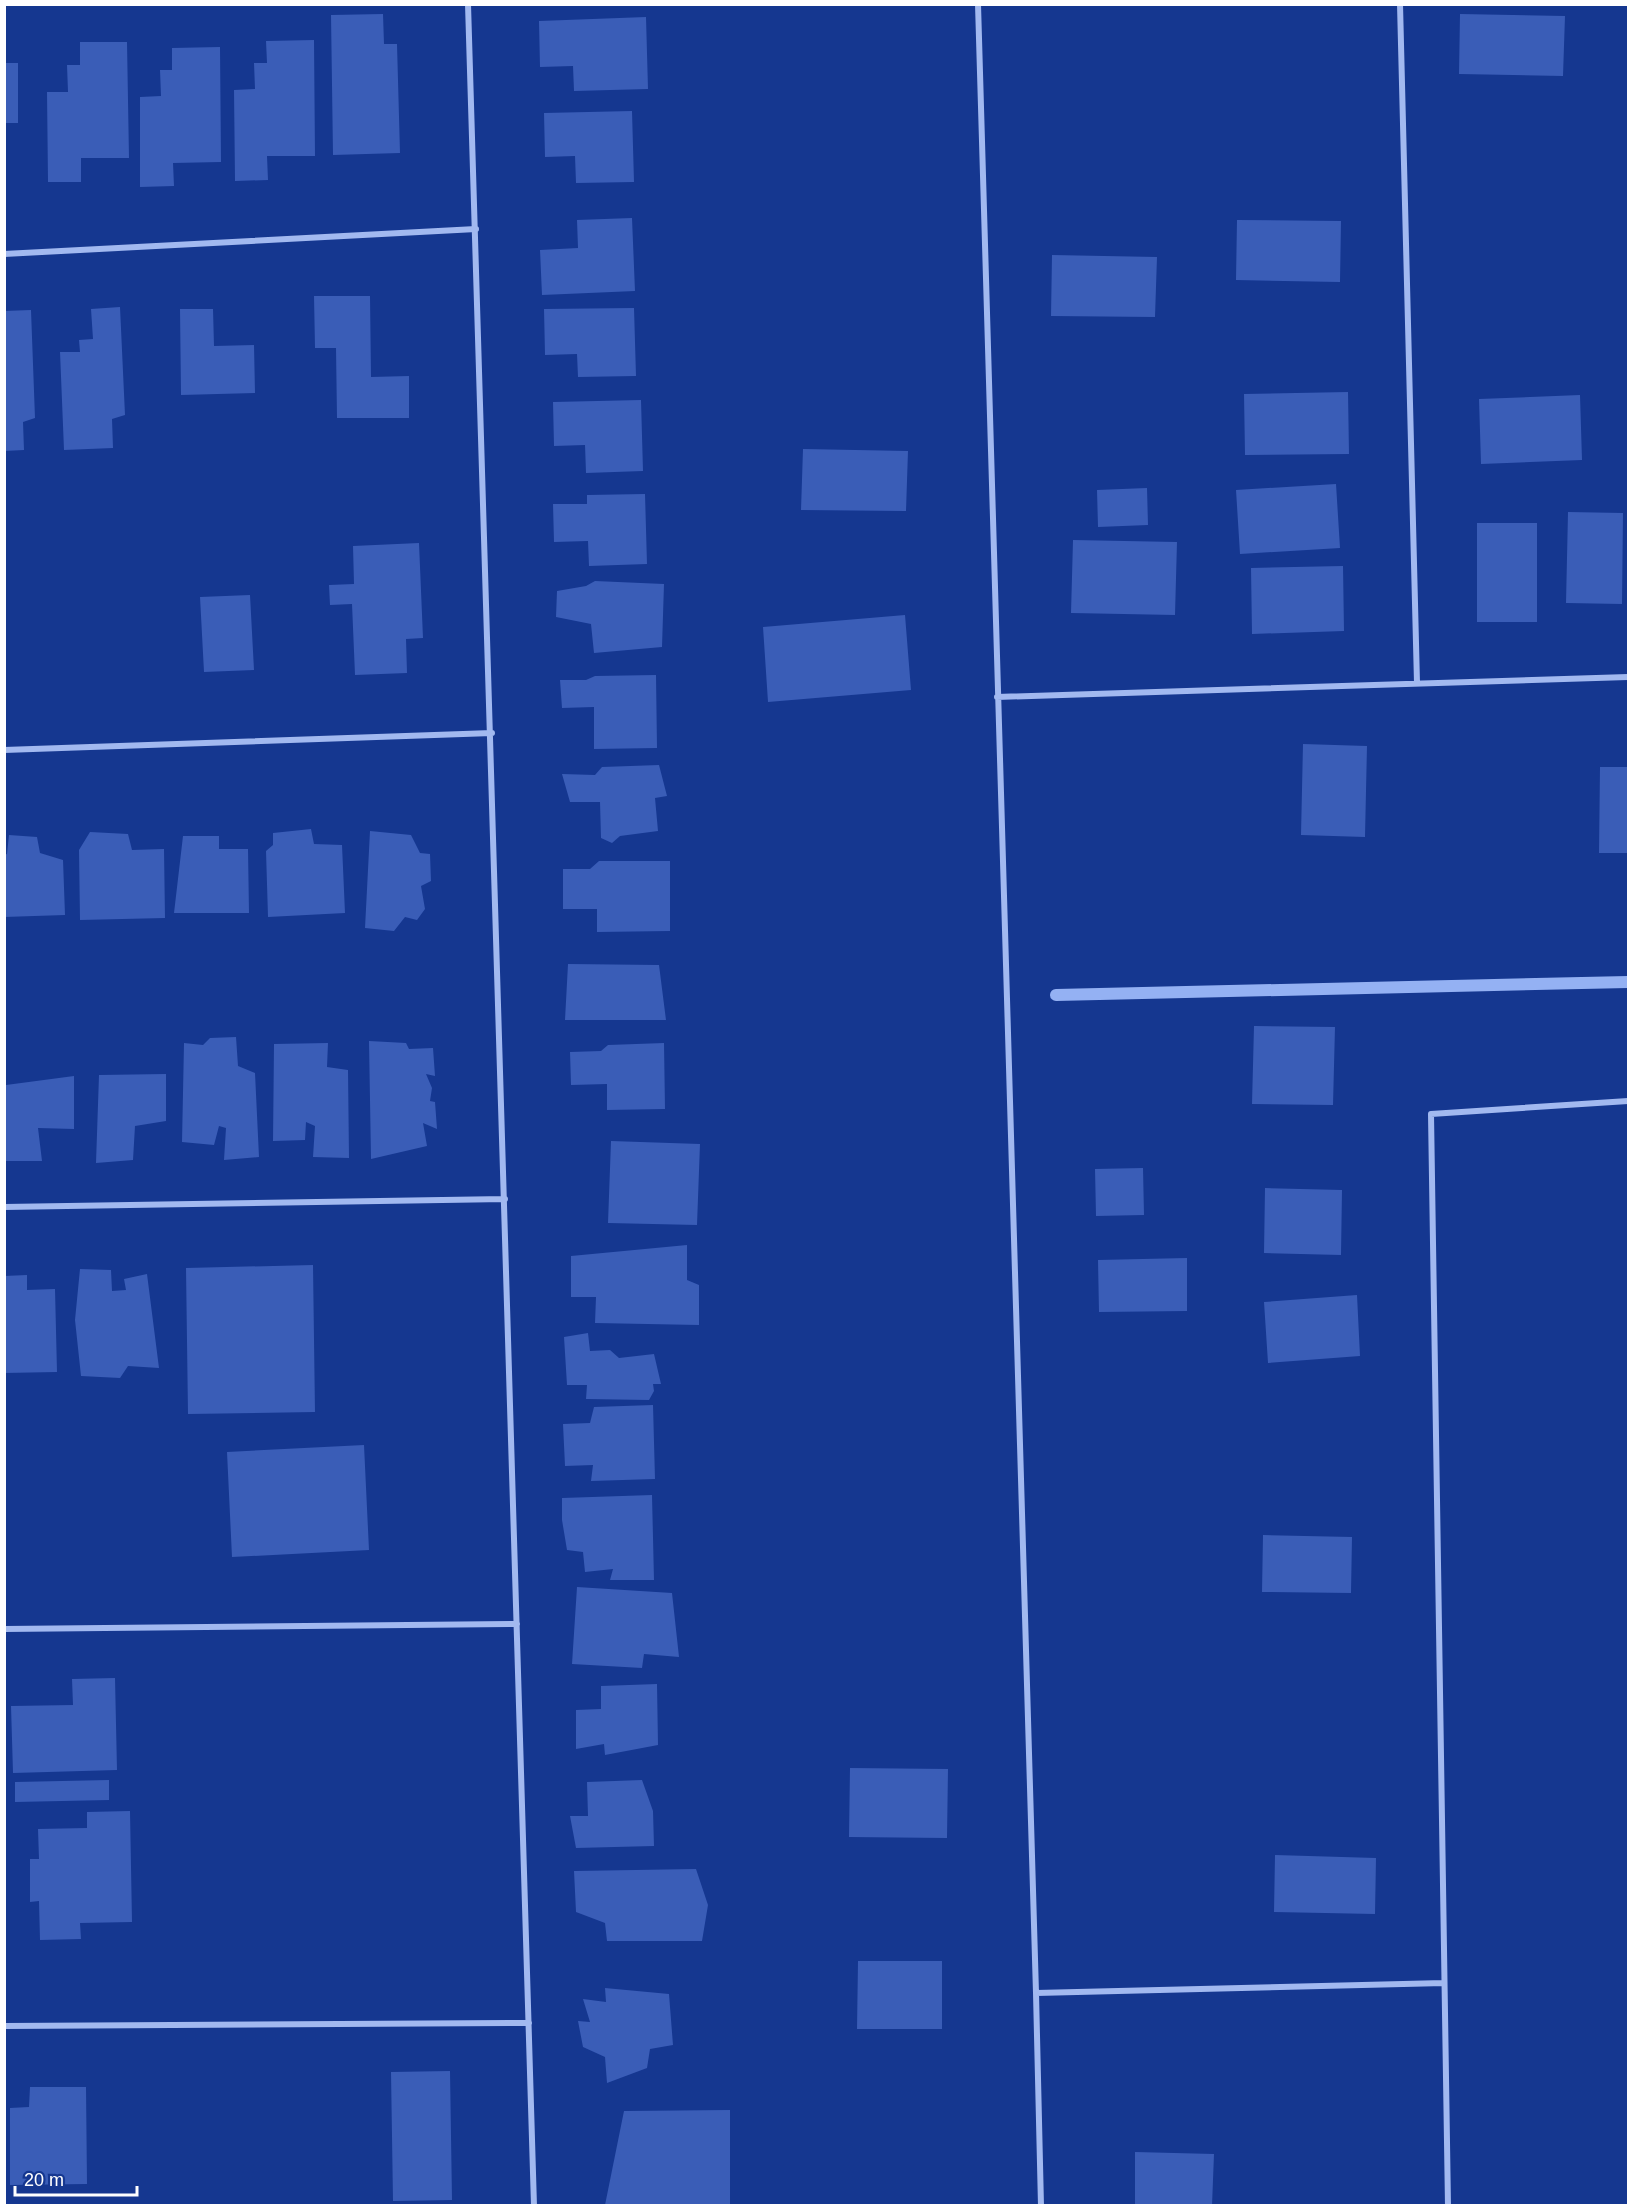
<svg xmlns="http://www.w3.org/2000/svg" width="1633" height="2210" font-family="Arial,sans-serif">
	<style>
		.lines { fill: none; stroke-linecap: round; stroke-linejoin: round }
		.stream { stroke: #94b1f3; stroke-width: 12 }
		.building { fill: #3a5db7 }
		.street { stroke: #a2b9f0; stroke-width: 6 }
	</style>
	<rect width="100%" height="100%" fill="#153790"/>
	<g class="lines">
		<path class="stream" d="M1056,995L1628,982"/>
	</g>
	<path class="building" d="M383,14L384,44H397L400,153L333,155L331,15Z
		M1460,14L1565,16L1563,76L1459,74Z
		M646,17L648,89L574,91L573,66L540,67L539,21Z
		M314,40L315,156H267L268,180L235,181L234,90L255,89L254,63H267L266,41Z
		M80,42H127L129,158H81V182H48L47,92H68L67,65H80Z
		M220,47L221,162L173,163L174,186L140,187V97L161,96L160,70H172V48Z
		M4,63H18V123H4Z
		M632,111L634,182L576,183L575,156L545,157L544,113Z
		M632,218L635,291L542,295L540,250L578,248L577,220Z
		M1237,220L1341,221L1340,282L1236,280Z
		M1052,255L1157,257L1155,317L1051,316Z
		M314,296H370L371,377L409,376V418H337L336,348H315Z
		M120,307L125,415L112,419L113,448L64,450L60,352H80L79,340L93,339L91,309Z
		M634,308L636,376L578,377L577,354L545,355L544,309Z
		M180,309H213L214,346L254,345L255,393L181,395Z
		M31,310L35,418L23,422L24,450L4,451V311Z
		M1348,392L1349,454L1245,455L1244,394Z
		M1580,395L1582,460L1481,464L1479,399Z
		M641,400L643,471L586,473L585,445L554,446L553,402Z
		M803,449L908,451L906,511L801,510Z
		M1336,484L1340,548L1240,554L1236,490Z
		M1147,488L1148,525L1098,527L1097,490Z
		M645,494L647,564L589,566L588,541L554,542L553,504H587V495Z
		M1568,512L1623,513L1622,604L1566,603Z
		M1477,523H1537V622H1477Z
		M1073,540L1177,542L1175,615L1071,613Z
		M419,543L423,638L406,639L407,673L355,675L352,604L330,605L329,585L354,584L353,546Z
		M1343,566L1344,631L1252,634L1251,568Z
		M595,581L664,584L662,647L594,653L591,624L556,617L557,591L586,586Z
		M250,595L254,670L204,672L200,597Z
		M905,615L911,690L768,702L763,627Z
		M656,675L657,748L594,749V707L562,708L560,680H586L595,676Z
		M1303,744L1367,746L1365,837L1301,835Z
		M659,765L667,796L655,798L658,831L620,836L612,843L601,838L600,802H570L562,774L595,775L602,767Z
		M1600,767H1628V853H1599Z
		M311,829L314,844L342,845L345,913L268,917L266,851L273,845V833Z
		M370,831L411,835L420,853L430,854L431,881L421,886L425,909L417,920L405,917L394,931L365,928Z
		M90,832L128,834L132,850L164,849L165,918L80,920L79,850Z
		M9,835L37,837L40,853L63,860L65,915L4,917V855L7,854Z
		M183,836H219V849H248L249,913H174Z
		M599,861H670V931L597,932V909H563V869H590Z
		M568,964L659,965L666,1020H565Z
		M1254,1026L1335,1027L1333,1105L1252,1104Z
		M236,1037L238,1066L255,1073L259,1157L224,1160L226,1128L219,1126L214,1145L182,1142L184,1043L203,1045L210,1038Z
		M369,1041L406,1043L409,1049L433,1048L435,1076L426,1074L432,1088L430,1101L435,1102L437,1129L423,1123L427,1146L371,1159Z
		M328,1043L327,1067L348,1070L349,1158L313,1157L315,1126L306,1122L305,1140L273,1141L274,1044Z
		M664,1043L665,1109L607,1110V1084L571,1085L570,1052L601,1051L608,1045Z
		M166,1074V1121L135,1126L133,1160L96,1163L99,1075Z
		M74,1076V1129L38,1128L42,1161H5L6,1085Z
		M611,1141L700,1144L697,1225L608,1223Z
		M1143,1168L1144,1215L1096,1216L1095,1169Z
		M1265,1188L1342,1190L1341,1255L1264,1253Z
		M687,1245V1280L699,1285V1325L595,1323L596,1297H571V1256Z
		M1187,1258V1311L1099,1312L1098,1260Z
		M313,1265L315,1412L188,1414L186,1268Z
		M80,1269L111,1270L112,1291L126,1290L124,1279L147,1274L159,1368L128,1366L120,1378L81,1376L75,1320Z
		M27,1275V1290L55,1289L57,1372L4,1373V1276Z
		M1357,1295L1360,1356L1268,1363L1264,1302Z
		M588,1333L590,1351L610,1350L619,1358L654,1354L661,1384H653L654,1391L649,1400L586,1399L587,1385H567L564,1337Z
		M653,1405L655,1479L591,1481L593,1465L565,1466L563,1424L590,1423L594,1407Z
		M364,1445L369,1550L232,1557L227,1452Z
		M652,1495L654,1580H610L613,1569L585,1572L583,1552L567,1550L562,1520V1498Z
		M1263,1535L1352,1537L1351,1593L1262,1592Z
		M577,1587L672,1593L679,1657L644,1654L642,1668L572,1664Z
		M115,1678L117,1770L13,1773L11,1706L73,1705L72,1679Z
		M657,1684L658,1745L605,1755L604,1744L576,1749V1710L601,1709V1686Z
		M850,1768L948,1769L947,1838L849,1837Z
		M109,1780V1800L15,1802V1782Z
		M642,1780L653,1811L654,1846L576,1848L570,1816H588L587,1782Z
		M130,1811L132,1922L80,1923L81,1939L40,1940L39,1901L30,1902V1859H39L38,1829L87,1828V1812Z
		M1275,1855L1376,1858L1375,1914L1274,1912Z
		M696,1869L708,1905L702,1941H607L605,1923L576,1912L574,1871Z
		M858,1961H942V2029H857Z
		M605,1988L669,1994L673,2045L650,2049L647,2068L607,2083L605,2057L583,2047L578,2021L590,2022L583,1999L606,2002Z
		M450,2071L452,2200L393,2201L391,2072Z
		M30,2087H86L87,2184L10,2185V2108L29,2107Z
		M730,2110V2204L605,2205L624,2111Z
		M1135,2152L1214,2154L1212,2206H1135Z"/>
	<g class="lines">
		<path class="street" d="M468,4L534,2206
			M978,4L1036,1993L1041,2206
			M1400,4L1417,683
			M4,254L476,229
			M997,697L1628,677
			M4,750L492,733
			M4,1207L505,1199
			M4,1629L517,1624
			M1036,1993L1444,1983
			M4,2026L529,2023
			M1448,2206L1431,1114L1628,1101"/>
	</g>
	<rect width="1633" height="2210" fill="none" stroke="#ffffff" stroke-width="12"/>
	<path d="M15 2186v9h122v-9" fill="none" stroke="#ffffff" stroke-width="3"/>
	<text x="24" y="2186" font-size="18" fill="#ffffff" stroke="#153790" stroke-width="4.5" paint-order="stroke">20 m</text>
</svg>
